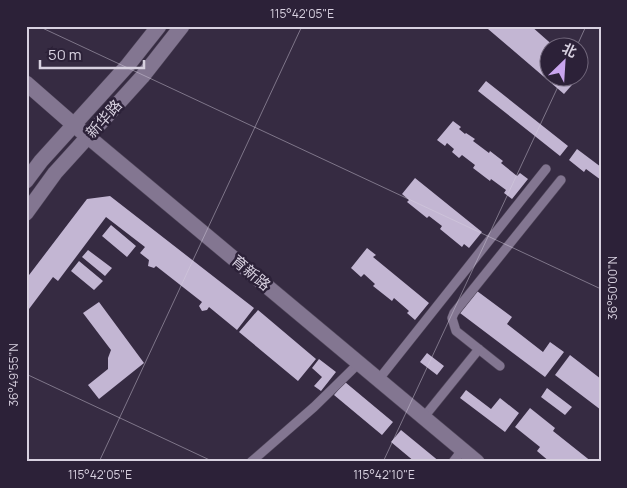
<svg xmlns="http://www.w3.org/2000/svg" width="627" height="488" font-family="Manrope,'Noto Sans SC',sans-serif">
	<style>
		.building { fill: #c3b6d3 }
		.lines { fill: none; stroke-linecap: round; stroke-linejoin: round }
		.service-casing { stroke: #52485c; stroke-width: 10 }
		.tertiary-casing { stroke: #52485c; stroke-width: 16 }
		.secondary-casing { stroke: #52485c; stroke-width: 16 }
		.service { stroke: #837691; stroke-width: 9 }
		.tertiary { stroke: #837691; stroke-width: 15 }
		.secondary { stroke: #837691; stroke-width: 15 }
		.ticks { fill: none; stroke: #d8d1e0; stroke-width: 1; stroke-opacity: 0.45 }
		.labels { text-anchor: middle; stroke-width: 5; stroke-linejoin: round; paint-order: stroke }
		.street-label { font-size: 15px; fill: #d8d1e0; stroke: #2c2138 }
		.neatline { fill: none; stroke: #d8d1e0; stroke-width: 2 }
		.ticks-label { font-size: 12px; text-anchor: middle; fill: #d8d1e0 }
	</style>
	<rect width="100%" height="100%" fill="#362b42"/>
	<path class="building" d="M491,26H531L556,48H550V78H578L564,94L488,29Z
		M486,81L568,146L560,156L478,91Z
		M453,121L461,127L459,129L465,134L466,133L475,139L473,141L489,153L490,151L503,161L501,163L517,176L520,173L528,179L512,199L504,193L506,190L491,179L490,181L473,168L475,165L462,155L459,158L452,152L454,149L447,143L445,146L437,140Z
		M577,149L601,167V180L586,169L584,172L569,160Z
		M415,178L482,232L469,248L464,244L462,247L440,229L442,226L429,216L427,218L407,202L409,200L402,194Z
		M110,196L254,308L237,330L209,307L207,310L202,311L199,306L202,302L156,266L154,268L148,266L149,260L140,253L145,247L106,217L58,281L53,277L26,313V279L87,199Z
		M111,225L136,246L127,257L102,236Z
		M367,248L376,255L373,257L429,303L415,320L407,313L409,311L394,298L392,301L373,286L375,284L364,274L361,277L351,268Z
		M88,250L112,268L105,276L82,257Z
		M79,261L103,281L94,290L71,271Z
		M477,291L512,317L507,324L543,352L550,342L564,352L545,377L460,313Z
		M99,302L144,363L99,399L88,385L108,369V358L111,350L83,313Z
		M258,310L316,359L298,381L239,332Z
		M427,353L444,366L437,375L420,362Z
		M570,355L601,379V410L555,375Z
		M319,359L336,372L321,391L314,386L322,377L312,368Z
		M345,382L393,422L382,435L334,395Z
		M547,388L572,407L565,415L541,397Z
		M466,390L491,409L500,398L519,413L505,432L460,398Z
		M530,408L555,428L553,431L592,462H550L537,451L540,447L515,427Z
		M401,430L440,462H415L391,442Z"/>
	<g class="lines">
		<defs>
			<path id="service" d="M500,366L456,331L452,318L454,313L561,180
				M379,379L546,169
				M424,417L479,349
				M251,462L314,407L359,363
				M453,462L463,449"/>
			<path id="tertiary" d="M26,83L74,125L477,462"/>
			<path id="secondary" d="M26,181L41,161L128,65L159,26
				M26,213L55,173L142,77L182,26"/>
		</defs>
		<use href="#service" class="service-casing"/>
		<use href="#tertiary" class="tertiary-casing"/>
		<use href="#secondary" class="secondary-casing"/>
		<use href="#service" class="service"/>
		<use href="#tertiary" class="tertiary"/>
		<use href="#secondary" class="secondary"/>
	</g>
	<path class="ticks" d="M38,26L601,289M576,48L586,26M26,374L214,462M99,462L302,26M383,462L562,78"/>
	<g class="labels">
		<g class="street-label">
			<text transform="translate(104 119) rotate(-48)" y="5">新华路</text>
			<text transform="translate(251 273) rotate(40)" y="5">育新路</text>
		</g>
	</g>
	<rect width="627" height="488" fill="none" stroke="#2c2138" stroke-width="55"/>
	<g transform="translate(564 62) rotate(25)"><circle r="24" fill="#2c2138" stroke="#71677b"/>
	<path d="M0-4L9 19L0 12L-9 19Z" fill="#c9a5ee"/>
	<text y="-8" font-size="14" font-weight="bold" text-anchor="middle" fill="#d8d1e0">北</text>
	</g>
	<path d="M40 60v8h104v-8" fill="none" stroke="#d8d1e0" stroke-width="2.5"/>
	<text x="48" y="60" font-size="15" fill="#d8d1e0" stroke="#2c2138" stroke-width="4" paint-order="stroke">50 m</text>
	<rect x="28" y="28" width="572" height="432" class="neatline"/>
	<g class="ticks-label">
		<text x="302" y="18">115°42'05"E</text>
		<text transform="translate(613 288) rotate(-90)" y="4">36°50'00"N</text>
		<text transform="translate(14 375) rotate(-90)" y="4">36°49'55"N</text>
		<text x="100" y="479">115°42'05"E</text>
		<text x="384" y="479">115°42'10"E</text>
	</g>
</svg>
